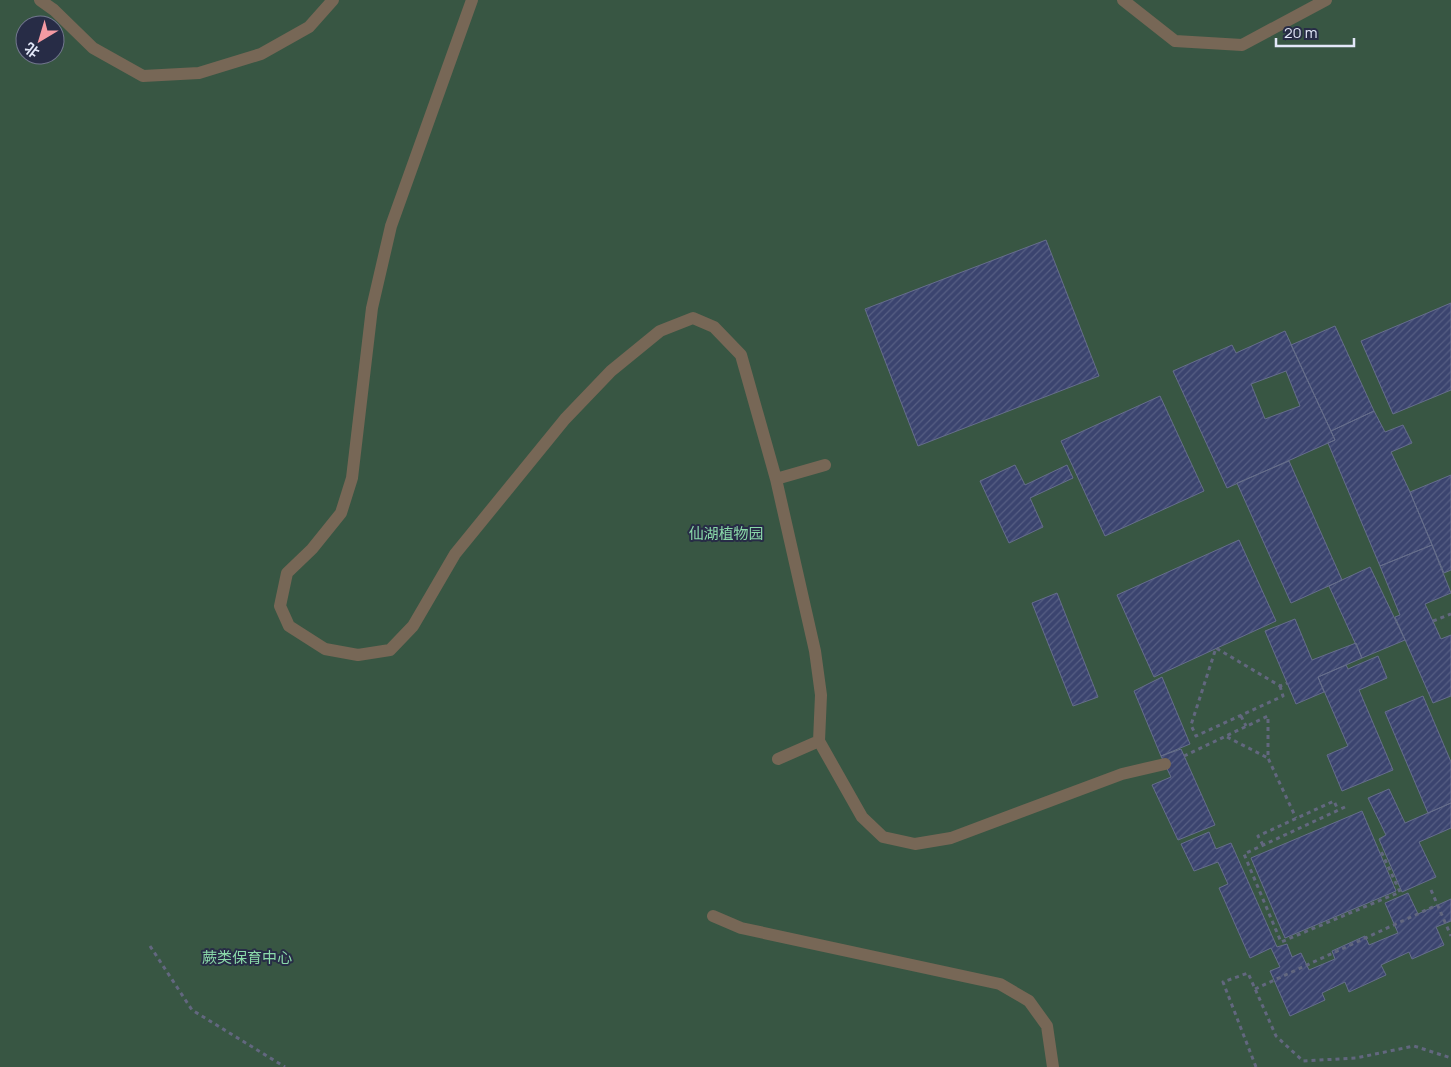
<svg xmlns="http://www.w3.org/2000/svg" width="1451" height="1067" font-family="Manrope,'Noto Sans SC',sans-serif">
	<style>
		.garden { fill: #385643; fill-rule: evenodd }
		.building { fill: url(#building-hatch); stroke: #666e8c; fill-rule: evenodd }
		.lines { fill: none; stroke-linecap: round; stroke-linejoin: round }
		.path { stroke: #62677f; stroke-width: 3; stroke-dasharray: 4 4; stroke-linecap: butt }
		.lane { stroke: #776756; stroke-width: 12 }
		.labels { text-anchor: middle; stroke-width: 4; stroke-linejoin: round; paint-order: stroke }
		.park-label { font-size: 15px; fill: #8ad9a9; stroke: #272c46 }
	</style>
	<defs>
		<pattern id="building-hatch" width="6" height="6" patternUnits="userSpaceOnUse" patternTransform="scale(1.25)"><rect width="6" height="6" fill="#3b446f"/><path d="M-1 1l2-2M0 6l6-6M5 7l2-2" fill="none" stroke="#575f84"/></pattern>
	</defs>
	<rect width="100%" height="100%" fill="#272c46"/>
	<path class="garden" d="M0,0H1451V1067H0ZM25,25H55V55H25Z"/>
	<path class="building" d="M1046,240L1099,376L918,446L865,309Z
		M1451,303V390L1393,414L1361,341Z
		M1335,326L1374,411L1331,431L1291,345Z
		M1285,331L1335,440L1227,488L1173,371L1232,345L1236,353ZM1286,371L1300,406L1265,419L1251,384Z
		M1160,396L1204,491L1105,536L1061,441Z
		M1374,411L1385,432L1403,425L1412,443L1391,452L1410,492L1432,545L1380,566L1328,443L1335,440L1331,431Z
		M1289,461L1342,580L1291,603L1237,483Z
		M1015,465L1025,485L1067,465L1073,478L1030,498L1043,527L1009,543L980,481Z
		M1451,475V570L1444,573L1410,492Z
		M1239,540L1276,621L1154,677L1117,595Z
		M1432,545L1451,593L1425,604L1441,639L1451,635V696L1433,703L1395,617L1400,615L1380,566Z
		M1370,567L1405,640L1362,658L1329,586Z
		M1057,593L1098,697L1073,706L1032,603Z
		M1295,619L1312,660L1356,643L1362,658L1318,677L1324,692L1296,704L1265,631Z
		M1378,656L1387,678L1359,690L1393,770L1342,791L1327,755L1348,746L1318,677L1346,665L1348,669Z
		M1162,677L1190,744L1161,756L1134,691Z
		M1423,696L1451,762V803L1428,813L1385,712Z
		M1181,749L1215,825L1178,840L1152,785L1171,777L1161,756Z
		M1389,789L1405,823L1451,803V828L1419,842L1436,877L1402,892L1379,839L1386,835L1368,798Z
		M1362,811L1396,891L1285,938L1251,858Z
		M1209,832L1216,849L1231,843L1277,947L1287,944L1292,957L1301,953L1309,970L1335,959L1332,951L1365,936L1369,945L1398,933L1385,903L1408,893L1418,914L1451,899V921L1436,927L1444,945L1412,959L1409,952L1381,965L1386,975L1349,992L1345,982L1322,993L1325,1000L1290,1016L1270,971L1280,967L1271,948L1250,958L1219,888L1228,884L1218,862L1194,871L1181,844Z"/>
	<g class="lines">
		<path class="path" d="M1433,621L1451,614
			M1280,686L1283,696L1196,736L1191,725L1216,648L1280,686L1287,683
			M1241,716L1246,726
			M1227,737L1268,758
			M1184,756L1268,716V758L1296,818
			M1345,807L1244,854L1281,942L1400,892L1381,851L1383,850
			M1263,845L1258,836L1334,801L1338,810
			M1431,890L1451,936
			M150,946L192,1010L285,1067
			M1255,989L1437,905
			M1256,1067L1223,982L1248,973L1276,1036L1303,1061L1356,1058L1414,1046L1451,1058"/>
		<path class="lane" d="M40,0L54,10L93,48L143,76L199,73L261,54L309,27L333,0
			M472,0L391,226L372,308L352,478L341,513L312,549L287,573L280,606L289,626L325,649L358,655L390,650L413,626L455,554L565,419L611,371L660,331L693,318L714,327L741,355L776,479L815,651L821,695L819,741L778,759
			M1123,0L1175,41L1242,45L1326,0
			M776,479L825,465
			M819,741L862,817L883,837L915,844L951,838L1122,774L1165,764
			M713,916L741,928L1000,984L1029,1001L1047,1026L1053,1067"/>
	</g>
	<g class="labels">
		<g class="park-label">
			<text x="726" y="539">仙湖植物园</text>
			<text x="247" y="963">蕨类保育中心</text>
		</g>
	</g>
	<g transform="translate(40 40) rotate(218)"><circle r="24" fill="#272c46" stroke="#72778e"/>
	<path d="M0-4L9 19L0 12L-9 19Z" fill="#f49aa3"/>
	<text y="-8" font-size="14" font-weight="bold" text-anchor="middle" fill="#e3e8f9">北</text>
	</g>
	<path d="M1276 38v8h78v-8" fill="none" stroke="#e3e8f9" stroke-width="2.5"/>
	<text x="1284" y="38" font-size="15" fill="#e3e8f9" stroke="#272c46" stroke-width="4" paint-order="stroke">20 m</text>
</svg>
